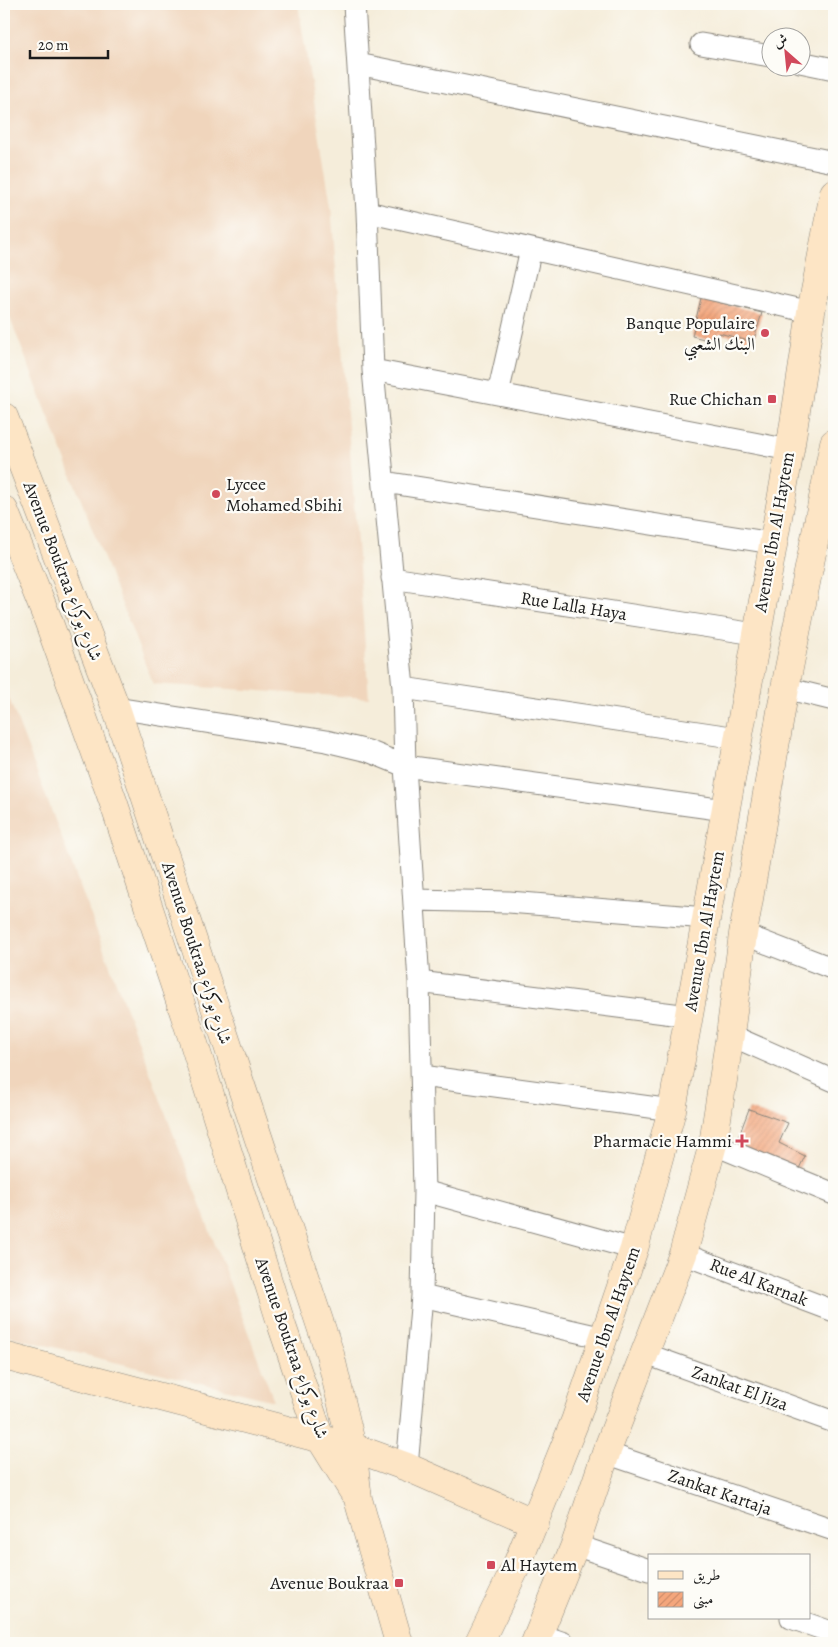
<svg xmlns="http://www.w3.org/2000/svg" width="838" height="1647" font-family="Alegreya,Amiri,serif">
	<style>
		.built { fill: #f0d5bc }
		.building { fill: url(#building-hatch) }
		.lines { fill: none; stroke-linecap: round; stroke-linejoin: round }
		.street-casing { stroke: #88847b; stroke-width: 23 }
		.secondary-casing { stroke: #88847b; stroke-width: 29 }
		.street { stroke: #fff; stroke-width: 21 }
		.secondary { stroke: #fde5c5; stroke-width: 28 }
		.poi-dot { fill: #d1495b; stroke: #fdfcf7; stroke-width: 2 }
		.labels { text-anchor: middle; stroke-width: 4.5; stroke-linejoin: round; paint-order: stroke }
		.poi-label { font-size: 18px; fill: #1c1c1c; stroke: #fdfcf7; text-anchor: end }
		.street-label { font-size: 18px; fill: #1c1c1c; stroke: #fdfcf7 }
	</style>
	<defs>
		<pattern id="building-hatch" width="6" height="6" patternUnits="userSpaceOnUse" patternTransform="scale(1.25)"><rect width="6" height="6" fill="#f4a67c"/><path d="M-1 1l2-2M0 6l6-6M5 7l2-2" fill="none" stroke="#d18e6b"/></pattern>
	</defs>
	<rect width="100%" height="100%" fill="#fdfcf7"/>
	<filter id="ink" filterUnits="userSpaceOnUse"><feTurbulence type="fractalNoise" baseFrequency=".02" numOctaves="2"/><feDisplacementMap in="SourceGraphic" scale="10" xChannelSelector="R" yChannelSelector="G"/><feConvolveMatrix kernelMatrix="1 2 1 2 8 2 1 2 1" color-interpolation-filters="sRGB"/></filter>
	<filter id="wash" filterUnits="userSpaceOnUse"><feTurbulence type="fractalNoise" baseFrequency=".0096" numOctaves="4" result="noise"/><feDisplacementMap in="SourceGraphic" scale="20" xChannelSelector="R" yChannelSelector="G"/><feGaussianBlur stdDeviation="1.12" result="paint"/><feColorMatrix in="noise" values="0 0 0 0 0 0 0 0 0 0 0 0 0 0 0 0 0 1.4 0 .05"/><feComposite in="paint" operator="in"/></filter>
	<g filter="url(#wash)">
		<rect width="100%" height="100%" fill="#f5edda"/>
		<path class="built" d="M4,4H298L331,206L369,698L153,684L4,303Z
			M4,685L274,1401L4,1335Z"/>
		<g id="blocks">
			<path class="building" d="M701,298L762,313L753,342L719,333L716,342L692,336Z
				M749,1109L788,1123L779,1143L805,1156L797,1173L735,1146Z"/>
		</g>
	</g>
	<g filter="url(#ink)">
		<use href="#blocks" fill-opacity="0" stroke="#88847b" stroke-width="1"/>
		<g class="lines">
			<defs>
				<path id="street" d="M354,4L367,212L373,370L403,688L405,766L419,982L424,1191L422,1296L407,1467
					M701,44L770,56
					M800,62L834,69
					M358,64L834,162
					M367,212L811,312
					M373,370L790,450
					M498,394L531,249
					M384,482L773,543
					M392,578L755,634
					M403,688L738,738
					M785,688L834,700
					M116,708L326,741L368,751L405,766L725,810
					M414,900L509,902L706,918
					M743,934L834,969
					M419,982L689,1016
					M730,1035L834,1081
					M422,1076L672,1110
					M713,1144L834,1194
					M424,1191L634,1249
					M683,1254L834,1311
					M422,1296L604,1338
					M646,1354L834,1422
					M606,1453L834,1530
					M575,1545L649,1570
					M791,1618L834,1633
					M538,1634L564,1643"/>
				<path id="secondary" d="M4,417L116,708L330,1354L352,1447L358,1499L399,1643
					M4,510L48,620L113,801L192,1037L282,1326L320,1438L353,1491
					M4,1356L352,1447L407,1467L535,1523
					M479,1643L516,1567L575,1421L634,1249L672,1110L790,450L811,312L834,193
					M535,1643L575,1545L606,1453L683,1254L713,1144L730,1035L743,934L785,688L834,443"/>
			</defs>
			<use href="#street" class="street-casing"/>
			<use href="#secondary" class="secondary-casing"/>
			<use href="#street" class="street"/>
			<use href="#secondary" class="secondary"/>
		</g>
	</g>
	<g class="poi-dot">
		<circle cx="765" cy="333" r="5"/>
		<rect x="767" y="394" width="10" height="10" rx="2.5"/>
		<circle cx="216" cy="494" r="5"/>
		<path d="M739.5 1133.5h5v5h5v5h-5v5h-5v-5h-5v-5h5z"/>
		<rect x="486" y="1560" width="10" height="10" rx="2.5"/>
		<rect x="394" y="1578" width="10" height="10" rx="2.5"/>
	</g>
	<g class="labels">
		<g class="poi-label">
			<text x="755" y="329">Banque Populaire<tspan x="755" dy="21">البنك الشعبي</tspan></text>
			<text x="762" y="405">Rue Chichan</text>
			<text x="226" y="490" text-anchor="start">Lycee<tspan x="226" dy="21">Mohamed Sbihi</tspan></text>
			<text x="732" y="1147">Pharmacie Hammi</text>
			<text x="501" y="1571" text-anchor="start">Al Haytem</text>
			<text x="389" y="1589">Avenue Boukraa</text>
		</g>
		<g class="street-label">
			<text transform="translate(774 532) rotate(-80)" y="6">Avenue Ibn Al Haytem</text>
			<text transform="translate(63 571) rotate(69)" y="6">Avenue Boukraa شارع بوكراع</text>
			<text transform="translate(574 606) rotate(9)" y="6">Rue Lalla Haya</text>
			<text transform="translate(704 931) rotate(-80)" y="6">Avenue Ibn Al Haytem</text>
			<text transform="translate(197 953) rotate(72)" y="6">Avenue Boukraa شارع بوكراع</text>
			<text transform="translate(759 1282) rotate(21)" y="6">Rue Al Karnak</text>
			<text transform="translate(608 1324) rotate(-71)" y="6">Avenue Ibn Al Haytem</text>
			<text transform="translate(292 1348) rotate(71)" y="6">Avenue Boukraa شارع بوكراع</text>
			<text transform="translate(740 1388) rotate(20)" y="6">Zankat El Jiza</text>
			<text transform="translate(720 1492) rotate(19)" y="6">Zankat Kartaja</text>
		</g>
	</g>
	<rect width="838" height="1647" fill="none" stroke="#fdfcf7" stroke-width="20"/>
	<rect x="648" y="1554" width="162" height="65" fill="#fdfcf7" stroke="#a3a29f"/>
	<rect x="658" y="1571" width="25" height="8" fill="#fde5c5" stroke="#a3a29f"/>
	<text x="693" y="1580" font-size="15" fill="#1c1c1c">طريق</text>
	<rect x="658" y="1592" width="25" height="15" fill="url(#building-hatch)" stroke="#a3a29f"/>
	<text x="693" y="1604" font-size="15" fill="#1c1c1c">مبنى</text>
	<g transform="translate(786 52) rotate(333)"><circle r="24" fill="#fdfcf7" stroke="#a3a29f"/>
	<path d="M0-4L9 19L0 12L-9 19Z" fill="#d1495b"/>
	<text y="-8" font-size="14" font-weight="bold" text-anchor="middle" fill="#1c1c1c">ش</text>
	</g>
	<path d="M30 50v8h78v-8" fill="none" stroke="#1c1c1c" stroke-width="2.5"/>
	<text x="38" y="50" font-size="15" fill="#1c1c1c" stroke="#fdfcf7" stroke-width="4" paint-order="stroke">20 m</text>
</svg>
